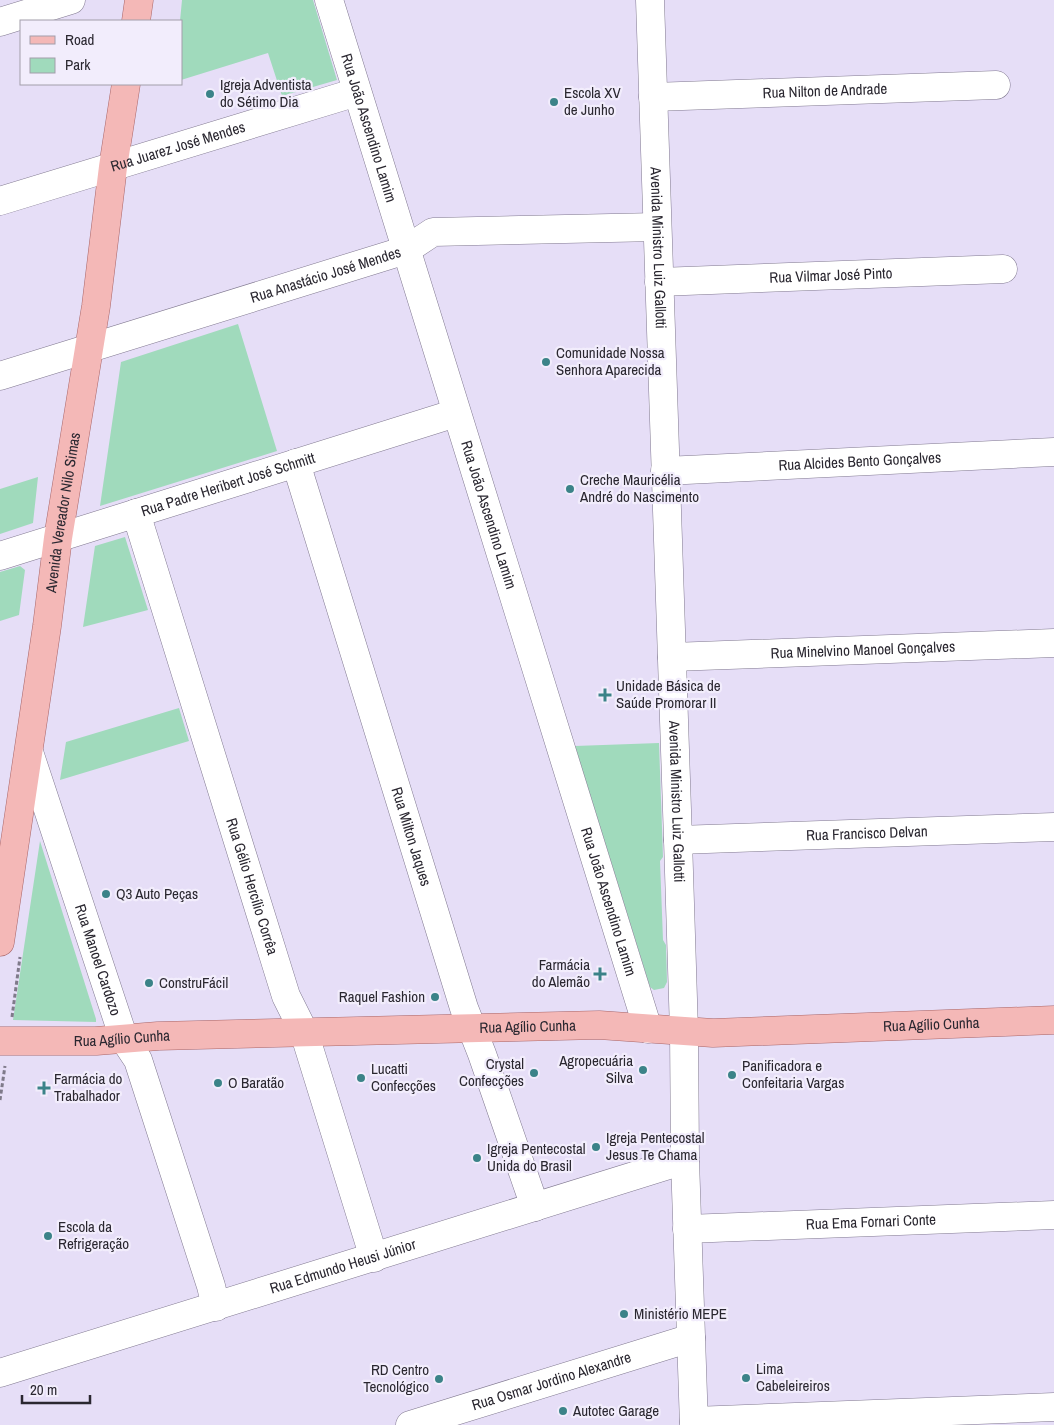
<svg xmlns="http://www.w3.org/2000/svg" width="1054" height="1425" font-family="'Archivo Narrow',sans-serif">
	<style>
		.green { fill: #a0dabc }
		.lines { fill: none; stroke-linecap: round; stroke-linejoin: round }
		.minor-casing { stroke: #817990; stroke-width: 29 }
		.major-casing { stroke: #a86669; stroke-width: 29 }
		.path { stroke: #7f7a8a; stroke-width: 3; stroke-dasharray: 4 2.5; stroke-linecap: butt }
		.minor { stroke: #fff; stroke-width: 28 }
		.major { stroke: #f4b8b7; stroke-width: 28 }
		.poi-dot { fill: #3b8388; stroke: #f2edfc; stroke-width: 2 }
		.labels { text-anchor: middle; stroke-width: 4.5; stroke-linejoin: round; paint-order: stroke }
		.poi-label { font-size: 15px; fill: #2a2730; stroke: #f2edfc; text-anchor: start }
		.street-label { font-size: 15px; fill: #2a2730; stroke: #f2edfc }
	</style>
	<rect width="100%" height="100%" fill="#e6def7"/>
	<path class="green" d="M182,0H313L337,80L282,96L268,53L181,80V21H180Z
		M238,324L277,451L100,506L121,362Z
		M38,477L33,523L0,534V489Z
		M125,537L148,610L83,627L95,546Z
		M20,566L25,570L19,615L0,621V572Z
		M179,708L189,741L60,780L66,742Z
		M659,743L663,857L660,861L663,940L666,945L667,982L664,988L654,990L650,987L575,746Z
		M40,841L96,1019V1022L13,1020Z"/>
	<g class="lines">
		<defs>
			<g id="minor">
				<path id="s1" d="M329,0L648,1029"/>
				<path id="s2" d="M650,0L678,840L684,1031L685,1160L694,1425"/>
				<path d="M0,22L71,0"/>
				<path id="s3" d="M653,97L996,85"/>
				<path id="s4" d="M0,201L357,92"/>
				<path id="s5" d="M659,282L1003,269"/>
				<path id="s6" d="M0,376L406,250L433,232L657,227"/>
				<path id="s7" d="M296,463L464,1008L482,1054L535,1207"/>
				<path id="s8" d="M665,471L1054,452"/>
				<path id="s9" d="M136,513L286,996L304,1032L374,1258"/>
				<path id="s10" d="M0,556L456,413"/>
				<path id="s11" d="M672,657L1054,643"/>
				<path id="s12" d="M29,752L124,1039L138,1060L211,1286L216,1307"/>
				<path id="s13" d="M678,840L1054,827"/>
				<path id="s14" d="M687,1229L1054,1215"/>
				<path id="s15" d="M0,1373L685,1160"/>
				<path d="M694,1421L1054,1407"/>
				<path id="s16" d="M410,1425L691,1338"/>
			</g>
			<g id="major">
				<path d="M136,21L139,0"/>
				<path id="s17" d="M0,942L47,626L58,538L96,306L113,167L126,84"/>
				<path id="s18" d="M0,1041H96L158,1036L599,1025L713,1033L1054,1020"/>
			</g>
		</defs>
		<use href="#minor" class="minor-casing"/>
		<use href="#major" class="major-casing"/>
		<path class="path" d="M12,1017L20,957
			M0,1100L5,1066"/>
		<use href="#minor" class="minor"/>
		<use href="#major" class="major"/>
	</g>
	<g class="poi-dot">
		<circle cx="210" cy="94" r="5"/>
		<circle cx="554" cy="102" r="5"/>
		<circle cx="546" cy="362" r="5"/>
		<circle cx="570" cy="489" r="5"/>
		<path d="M602.5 687.5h5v5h5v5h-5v5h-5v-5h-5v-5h5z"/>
		<circle cx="106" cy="894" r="5"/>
		<path d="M597.5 966.5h5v5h5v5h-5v5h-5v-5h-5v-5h5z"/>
		<circle cx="149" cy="983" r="5"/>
		<circle cx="435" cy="997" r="5"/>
		<circle cx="643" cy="1070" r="5"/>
		<circle cx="534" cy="1073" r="5"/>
		<circle cx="732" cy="1075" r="5"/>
		<circle cx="361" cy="1078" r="5"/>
		<circle cx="218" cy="1083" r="5"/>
		<path d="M41.5 1080.5h5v5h5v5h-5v5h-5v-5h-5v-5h5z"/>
		<circle cx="596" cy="1147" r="5"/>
		<circle cx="477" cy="1158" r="5"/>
		<circle cx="48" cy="1236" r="5"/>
		<circle cx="624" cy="1314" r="5"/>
		<circle cx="746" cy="1378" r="5"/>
		<circle cx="439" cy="1379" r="5"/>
		<circle cx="563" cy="1411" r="5"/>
	</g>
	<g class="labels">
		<g class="poi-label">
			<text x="220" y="90">Igreja Adventista<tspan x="220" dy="17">do Sétimo Dia</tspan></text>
			<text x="564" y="98">Escola XV<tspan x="564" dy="17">de Junho</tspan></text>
			<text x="556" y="358">Comunidade Nossa<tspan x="556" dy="17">Senhora Aparecida</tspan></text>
			<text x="580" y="485">Creche Mauricélia<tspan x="580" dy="17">André do Nascimento</tspan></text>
			<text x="616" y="691">Unidade Básica de<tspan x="616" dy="17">Saúde Promorar II</tspan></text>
			<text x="116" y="899">Q3 Auto Peças</text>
			<text x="590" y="970" text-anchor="end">Farmácia<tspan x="590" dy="17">do Alemão</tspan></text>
			<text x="159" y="988">ConstruFácil</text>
			<text x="425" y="1002" text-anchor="end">Raquel Fashion</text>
			<text x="633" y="1066" text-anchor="end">Agropecuária<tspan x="633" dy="17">Silva</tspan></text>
			<text x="524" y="1069" text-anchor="end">Crystal<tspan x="524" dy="17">Confecções</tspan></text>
			<text x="742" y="1071">Panificadora e<tspan x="742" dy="17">Confeitaria Vargas</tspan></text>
			<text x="371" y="1074">Lucatti<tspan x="371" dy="17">Confecções</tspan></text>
			<text x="54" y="1084">Farmácia do<tspan x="54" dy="17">Trabalhador</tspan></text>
			<text x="228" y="1088">O Baratão</text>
			<text x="606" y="1143">Igreja Pentecostal<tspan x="606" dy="17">Jesus Te Chama</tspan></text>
			<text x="487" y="1154">Igreja Pentecostal<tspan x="487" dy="17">Unida do Brasil</tspan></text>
			<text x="58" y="1232">Escola da<tspan x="58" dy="17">Refrigeração</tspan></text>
			<text x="634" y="1319">Ministério MEPE</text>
			<text x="756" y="1374">Lima<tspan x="756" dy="17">Cabeleireiros</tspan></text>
			<text x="429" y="1375" text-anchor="end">RD Centro<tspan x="429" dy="17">Tecnológico</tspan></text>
			<text x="573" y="1416">Autotec Garage</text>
		</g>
		<g class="street-label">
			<text dy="5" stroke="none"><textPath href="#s3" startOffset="172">Rua Nilton de Andrade</textPath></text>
			<text dy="5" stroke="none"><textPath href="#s1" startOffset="134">Rua João Ascendino Lamim</textPath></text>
			<text dy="5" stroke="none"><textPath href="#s4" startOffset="186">Rua Juarez José Mendes</textPath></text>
			<text dy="5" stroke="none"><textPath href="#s2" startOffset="248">Avenida Ministro Luiz Gallotti</textPath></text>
			<text dy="5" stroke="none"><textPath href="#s6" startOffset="341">Rua Anastácio José Mendes</textPath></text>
			<text dy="5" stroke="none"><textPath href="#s5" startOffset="172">Rua Vilmar José Pinto</textPath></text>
			<text dy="5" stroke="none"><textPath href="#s8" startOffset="195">Rua Alcides Bento Gonçalves</textPath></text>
			<text dy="5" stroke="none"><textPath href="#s10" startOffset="239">Rua Padre Heribert José Schmitt</textPath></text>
			<text dy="5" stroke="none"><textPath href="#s17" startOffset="434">Avenida Vereador Nilo Simas</textPath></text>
			<text dy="5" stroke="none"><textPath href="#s1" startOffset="539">Rua João Ascendino Lamim</textPath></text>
			<text dy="5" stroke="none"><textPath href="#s11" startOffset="191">Rua Minelvino Manoel Gonçalves</textPath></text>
			<text dy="5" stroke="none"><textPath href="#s2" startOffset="802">Avenida Ministro Luiz Gallotti</textPath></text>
			<text dy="5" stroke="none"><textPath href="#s13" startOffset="189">Rua Francisco Delvan</textPath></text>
			<text dy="5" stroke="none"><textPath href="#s7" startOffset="391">Rua Milton Jaques</textPath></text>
			<text dy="5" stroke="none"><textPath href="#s9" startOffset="391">Rua Gélio Hercílio Corrêa</textPath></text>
			<text dy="5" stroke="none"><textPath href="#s1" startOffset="944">Rua João Ascendino Lamim</textPath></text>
			<text dy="5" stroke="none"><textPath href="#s12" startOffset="219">Rua Manoel Cardozo</textPath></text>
			<text dy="5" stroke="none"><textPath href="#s18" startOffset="932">Rua Agílio Cunha</textPath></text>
			<text dy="5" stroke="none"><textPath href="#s18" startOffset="528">Rua Agílio Cunha</textPath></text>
			<text dy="5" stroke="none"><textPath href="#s18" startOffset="122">Rua Agílio Cunha</textPath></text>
			<text dy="5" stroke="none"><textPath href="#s14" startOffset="184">Rua Ema Fornari Conte</textPath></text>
			<text dy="5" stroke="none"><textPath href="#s15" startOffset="359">Rua Edmundo Heusi Júnior</textPath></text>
			<text dy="5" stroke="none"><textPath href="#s16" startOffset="148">Rua Osmar Jordino Alexandre</textPath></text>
		</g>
	</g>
	<rect x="20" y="20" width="162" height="65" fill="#f2edfc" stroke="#a29eaa"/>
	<rect x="30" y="36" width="25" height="8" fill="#f4b8b7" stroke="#a29eaa"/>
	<text x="65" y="45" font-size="15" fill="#2a2730">Road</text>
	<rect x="30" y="58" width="25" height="15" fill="#a0dabc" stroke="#a29eaa"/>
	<text x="65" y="70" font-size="15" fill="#2a2730">Park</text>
	<path d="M22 1395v8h68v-8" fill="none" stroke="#2a2730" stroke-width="2.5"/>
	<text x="30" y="1395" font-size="15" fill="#2a2730" stroke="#f2edfc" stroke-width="4" paint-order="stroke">20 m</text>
</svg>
